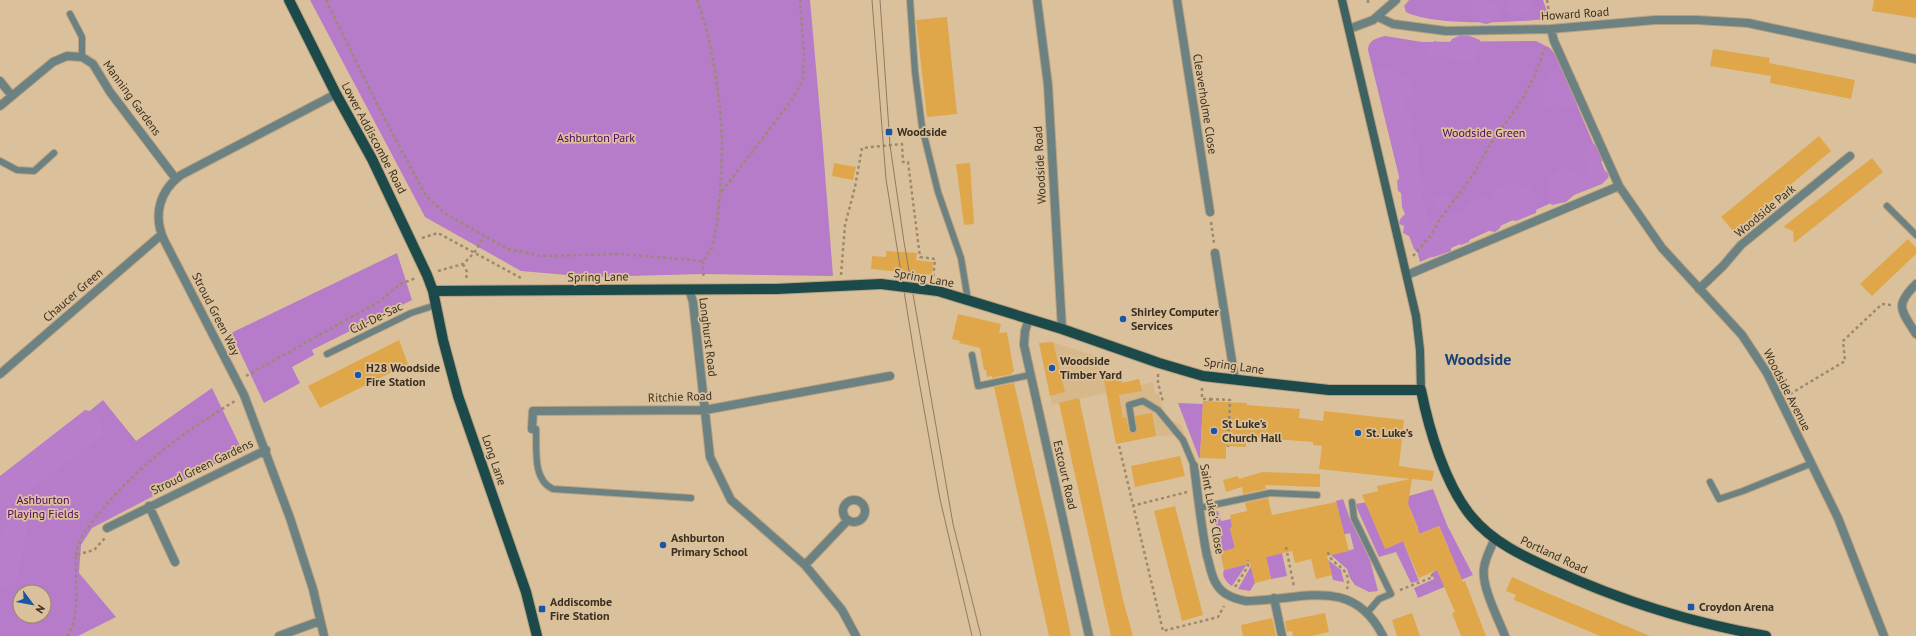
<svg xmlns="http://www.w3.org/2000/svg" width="1916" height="636" font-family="'PT Sans',sans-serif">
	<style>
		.built { fill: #d6b88b }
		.green { fill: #b67cc9; fill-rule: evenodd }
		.forest { fill: #b87ecb }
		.building { fill: #dfa74a }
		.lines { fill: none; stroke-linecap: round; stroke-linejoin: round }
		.service-casing { stroke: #b8a180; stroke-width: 8 }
		.minor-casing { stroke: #b8a180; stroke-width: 10 }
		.tertiary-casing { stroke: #b8a180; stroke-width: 10 }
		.secondary-casing { stroke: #b8a180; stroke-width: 10 }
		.primary-casing { stroke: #b8a180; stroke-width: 12 }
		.path { stroke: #9d896c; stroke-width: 2.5; stroke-dasharray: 3 3; stroke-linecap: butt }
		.service { stroke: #6b8182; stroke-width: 6 }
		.minor { stroke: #6b8182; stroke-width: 8 }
		.tertiary { stroke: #6b8182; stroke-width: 8 }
		.secondary { stroke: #3e6161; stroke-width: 8 }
		.primary { stroke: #1c4a4b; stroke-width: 10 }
		.tram { stroke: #8e7c61; stroke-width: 1 }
		.primary-bridge-casing { stroke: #b8a180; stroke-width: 12; stroke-linecap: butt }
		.primary-bridge { stroke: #1c4a4b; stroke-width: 10 }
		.poi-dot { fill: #1956a7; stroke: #dbc19b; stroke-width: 1.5 }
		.labels { text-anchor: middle; stroke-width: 3.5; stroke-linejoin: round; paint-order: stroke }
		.street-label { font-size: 12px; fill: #3a3021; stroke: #dbc19b }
		.poi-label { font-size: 12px; font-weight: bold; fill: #3a3021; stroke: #dbc19b; text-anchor: start }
		.park-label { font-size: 12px; fill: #540368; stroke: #dbc19b }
		.district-label { font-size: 16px; font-weight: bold; fill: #1c4176; stroke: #dbc19b }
	</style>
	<rect width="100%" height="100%" fill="#dbc19b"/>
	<path class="built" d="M1053,342L1097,357L1104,383V380L1121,377L1123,383L1139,379L1141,385L1153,382L1155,394L1158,393L1164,413L1169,419L1181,425L1185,435L1156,436L1116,444L1106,393L1052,405L1039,343Z"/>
	<path class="green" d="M310,0H810L822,135L833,276L703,274L590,277L521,271L425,217Z
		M1409,0H1543L1548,14L1545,19C1513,23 1433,26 1406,12L1404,6Z
		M1385,36L1422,42L1536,41L1550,48L1555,54L1605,171L1600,181L1420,262L1368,50C1368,40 1377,38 1385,36Z
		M397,253L412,300L312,350L314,355L292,367L300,383L264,403L231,333Z
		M212,388L242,450L92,528L81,545L79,573L116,617L78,636H0V485L103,400L136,441ZM20,592H44V616H20Z
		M1178,403L1203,404L1200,458H1199Z
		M1433,489L1447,525L1473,575L1418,598L1414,588L1434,579L1432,573L1437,570L1459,573L1452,557L1447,559L1449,549L1439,526L1417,535L1418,528L1408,504L1385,549L1403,541L1419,581L1411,583L1396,552L1379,557L1355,504L1409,496Z
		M1343,499L1349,516L1370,560L1378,591L1369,592L1355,585L1350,578L1347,569L1331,555L1354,549L1350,533L1334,537L1329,515L1339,513L1336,501Z
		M1218,511L1221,521L1231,519L1233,527L1230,528L1235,548L1222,552L1213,512Z
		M1282,553L1287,576L1271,579L1266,557Z
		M1328,560L1341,570L1344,582L1333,580Z
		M1247,564L1232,586C1227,583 1221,576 1224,570Z
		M1251,566L1255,583L1250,591L1238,589Z"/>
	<path class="forest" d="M1474,0C1487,0 1496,0 1501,14L1498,20L1487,24L1481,23L1472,11L1471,3Z
		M1510,0H1528L1531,8C1525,17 1515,17 1506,12V6Z
		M1461,35L1470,36L1480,40L1482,46L1477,52L1475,62H1460L1452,58L1427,56L1424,50L1427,45L1435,41L1446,45L1450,43L1452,39Z
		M1384,67L1403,75L1413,83L1414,95L1406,97L1403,104L1415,125L1411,132L1419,149C1416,156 1421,164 1417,170C1423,179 1426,185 1421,195C1426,205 1424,215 1430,223L1436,218H1439L1442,210L1433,204V198C1440,193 1447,192 1451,201L1446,209L1456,213L1467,209L1465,205L1470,202L1473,204L1474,199L1476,198L1479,200L1481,196H1486L1497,203V200L1491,196L1493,191L1502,185L1515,181L1521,187L1524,185L1530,187L1534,194L1538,196L1536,213L1516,221L1507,219L1503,220L1500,228L1495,232L1478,229L1471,235L1469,242L1461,245L1456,243L1451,244V251L1434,257L1423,258L1414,249L1409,236L1403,233L1404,226L1399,224L1400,219L1405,214L1402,207L1401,193L1398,191L1397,181L1400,177L1375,76L1379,70Z
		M1565,71L1579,83V103L1574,108H1566L1559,102L1550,108L1546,106L1544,101L1545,94L1541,89L1545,82L1548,81L1550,74Z
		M1590,143L1597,145L1603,159L1599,166L1609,174L1608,178L1602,184L1574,195L1566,202L1552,205L1549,202L1552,198L1549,196L1547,191L1551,186L1548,179L1561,167L1574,172L1583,178L1589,165C1581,159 1582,150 1590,143Z
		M85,410L99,413L103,435L0,512V476Z
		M26,517V535L16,584L0,590V536L13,518Z"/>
	<path class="building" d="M1874,0H1916V18L1872,11Z
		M947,17L957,114L927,117L916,20Z
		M1713,49L1770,58L1769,63L1855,80L1851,99L1770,83L1771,76L1710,66Z
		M1819,136L1831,151L1734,232L1721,217Z
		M1872,158L1883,172L1794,243L1793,231L1783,227Z
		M834,163L856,167L853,180L832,176Z
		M970,163L974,224L964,225L956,164Z
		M1908,239L1916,248V254L1872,296L1860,284Z
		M886,251L917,253L916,260L933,262L932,275L871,269L872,256L886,257Z
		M958,314L1001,324L999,333L1007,332L1014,372H1012V374L992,378V376L987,377L986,370H984L980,348L959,343L960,341L952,339Z
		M399,340L408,364L320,408L308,386Z
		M1053,342L1065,392L1050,396L1039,343Z
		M1121,377L1122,383L1139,379L1142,391L1119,395L1123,418L1126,417L1129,432L1133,433L1137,431L1135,416L1152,413L1156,436L1116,444L1104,380Z
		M1014,383L1050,538L1071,636H1049L994,387Z
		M1079,398L1123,600L1133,636H1111L1104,605L1059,403Z
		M1203,401L1247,403V405L1300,409L1299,418L1323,421L1324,411L1404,420L1399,466L1434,471L1432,481L1412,479L1408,504L1420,534L1439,526L1463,582L1465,581L1486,636H1461L1452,613L1455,612L1437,570L1419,578L1403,541L1385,549L1362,495L1378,491L1377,486L1410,479L1319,469L1322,446L1313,445V442L1246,437V447L1226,446V459L1200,458Z
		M1180,456L1185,476L1135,487L1131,466Z
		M1262,472L1320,474V487L1265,485L1266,489L1243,494L1242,487L1226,492L1223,480L1238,476L1239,479Z
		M1268,498L1272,515L1336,502L1349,551L1327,556L1332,575L1316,579L1311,559L1295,563L1292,551L1266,557L1271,579L1255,583L1250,563L1224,570L1220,552L1235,548L1230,528H1232L1230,515L1247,511L1245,503Z
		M1175,506L1203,615L1182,621L1154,511Z
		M1512,577L1545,592L1650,636H1600L1514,600L1516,595L1506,591Z
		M1325,613L1329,632L1311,636H1293L1292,631L1287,632L1285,621Z
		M1412,613L1420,636H1397L1392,620Z
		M1272,618L1276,636H1243L1241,625Z"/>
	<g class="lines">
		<defs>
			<path id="service" d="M910,0L915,72L922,127L938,192L961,258L968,300
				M70,14L82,37V57
				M0,161L17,170L34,171L54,153
				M1887,206L1916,235
				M327,354L411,313L436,305
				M972,355L978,386L1030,375
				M532,429H536C537,448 532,480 553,489L691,498
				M1133,429L1129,405L1143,401L1158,410L1183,440L1194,466
				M1710,482L1719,499L1743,491L1810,464
				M1352,502L1354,518L1391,594L1379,599L1367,613
				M1199,508L1270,493L1317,495"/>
			<path id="minor" d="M1037,0L1048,85L1062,329
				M1177,0L1210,212
				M1378,17L1393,24L1446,31L1551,29L1655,20H1697L1748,23L1916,59
				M1551,29L1554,41L1619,186L1662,248L1742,335L1767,373L1838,518L1884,636
				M0,81L12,96
				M0,106L53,62L67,56L82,57L93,64L110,92L176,179
				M1215,253L1235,380
				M1407,275L1619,186
				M1916,284C1894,306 1901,310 1916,334
				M689,289L693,302L710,457L731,500L805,565L842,610L856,636
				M1699,289L1723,266L1741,245L1850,156
				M1029,319L1025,331L1024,345L1089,636
				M0,374L161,235
				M532,429L533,411L705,410L890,376
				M1194,466C1198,496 1201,526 1207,556C1210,565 1211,577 1217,585C1223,595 1235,599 1246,601C1299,601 1352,574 1383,636
				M843 511a11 11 0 1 1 22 0a11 11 0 1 1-22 0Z
				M149,506L175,562
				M107,528L266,450
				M1495,538C1491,548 1485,558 1484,568C1481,586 1498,618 1505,636
				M805,565L848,520
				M1274,598L1282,636
				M279,636L320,621
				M324,636L313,589L290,518L244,395L164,240C153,216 159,191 181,175L336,94"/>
			<path id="tertiary" d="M1349,29L1373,20L1396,0"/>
			<path id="secondary" d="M1342,0L1416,316L1420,350L1421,390"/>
			<path id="primary" d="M289,0L336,94L372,159L427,275L433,291L443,340L458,396L526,592L537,636
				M433,291L776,289L881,284
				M938,291L1062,329L1159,363L1203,376L1329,390H1421C1429,430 1445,484 1471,516C1493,543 1525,557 1556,571C1624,602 1693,623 1766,636"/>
		</defs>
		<use href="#service" class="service-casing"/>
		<use href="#minor" class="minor-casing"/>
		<use href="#tertiary" class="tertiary-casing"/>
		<use href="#secondary" class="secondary-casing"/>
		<use href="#primary" class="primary-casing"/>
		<path class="path" d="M326,0L377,104L426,196L446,214L508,249L541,256L621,254L703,261L712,248L716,229L720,194L791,101L803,80L804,55L800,0
			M697,0C712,39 720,96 722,138C722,156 721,175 720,193
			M1368,0V4
			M1547,0L1550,18
			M1211,222L1214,243
			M422,238L438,233L521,278
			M1413,256L1431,235L1440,219L1473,175L1489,146L1522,100L1535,75L1545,48
			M703,261V274L706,277
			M463,264L467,272L466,280
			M438,271L463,264L474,253L485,236
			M841,275L845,225L855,187L862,148L902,144L903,162H908L920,257L935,259L933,279
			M1158,374V383L1163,402
			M246,376L380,301L400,284L416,278
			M1202,388V399H1210V401
			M1790,394L1845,361L1843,341L1882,304L1891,305
			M1210,399L1230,400L1228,447
			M1119,446L1163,631L1218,617L1224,606
			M1132,506L1187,492
			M1286,547L1294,587
			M1328,552C1331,567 1353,566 1347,589
			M76,555C79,535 93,521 105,506C143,462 185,431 235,401
			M1235,587L1248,566V560
			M1400,590L1433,577L1431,573
			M67,636C81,618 75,578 76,555L94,550L105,538"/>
		<use href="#service" class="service"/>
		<use href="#minor" class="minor"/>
		<use href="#tertiary" class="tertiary"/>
		<use href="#secondary" class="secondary"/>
		<use href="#primary" class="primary"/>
		<path class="tram" d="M872,0L886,179L914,353L940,499L972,636
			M880,0L890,145L904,242L953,524L981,636"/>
		<defs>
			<path id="primary-bridge" d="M881,284L938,291"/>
		</defs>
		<use href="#primary-bridge" class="primary-bridge-casing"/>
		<use href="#primary-bridge" class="primary-bridge"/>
	</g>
	<g class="poi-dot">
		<rect x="885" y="128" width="8" height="8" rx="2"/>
		<circle cx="1123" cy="319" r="4"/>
		<circle cx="1052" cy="368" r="4"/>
		<circle cx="358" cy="375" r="4"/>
		<circle cx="1214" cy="431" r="4"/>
		<circle cx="1358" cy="433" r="4"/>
		<circle cx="663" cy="545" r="4"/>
		<rect x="1687" y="603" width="8" height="8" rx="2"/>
		<rect x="538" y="605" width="8" height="8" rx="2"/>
	</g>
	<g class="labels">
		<g class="street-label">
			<text transform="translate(1575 14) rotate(-4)" y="4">Howard Road</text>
			<text transform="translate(132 98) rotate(54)" y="4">Manning Gardens</text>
			<text transform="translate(1205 104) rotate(81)" y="4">Cleaverholme Close</text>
			<text transform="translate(374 138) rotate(62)" y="4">Lower Addiscombe Road</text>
			<text transform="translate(1040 165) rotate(-93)" y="4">Woodside Road</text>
			<text transform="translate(1765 211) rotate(-40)" y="4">Woodside Park</text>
			<text transform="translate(598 277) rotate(-1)" y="4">Spring Lane</text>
			<text transform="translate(924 278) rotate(10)" y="4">Spring Lane</text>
			<text transform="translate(73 295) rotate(-41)" y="4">Chaucer Green</text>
			<text transform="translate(216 314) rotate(63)" y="4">Stroud Green Way</text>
			<text transform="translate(376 318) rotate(-26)" y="4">Cul-De-Sac</text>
			<text transform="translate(708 337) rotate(83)" y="4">Longhurst Road</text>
			<text transform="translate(1234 366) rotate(8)" y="4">Spring Lane</text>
			<text transform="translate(1787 390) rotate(63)" y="4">Woodside Avenue</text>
			<text transform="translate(680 397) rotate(-2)" y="4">Ritchie Road</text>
			<text transform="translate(494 460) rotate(71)" y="4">Long Lane</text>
			<text transform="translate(202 467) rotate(-26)" y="4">Stroud Green Gardens</text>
			<text transform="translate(1065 475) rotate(77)" y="4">Estcourt Road</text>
			<text transform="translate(1212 509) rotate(80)" y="4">Saint Luke's Close</text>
			<text transform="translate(1554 555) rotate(25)" y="4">Portland Road</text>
		</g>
		<g class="poi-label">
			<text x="897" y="136">Woodside</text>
			<text x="1131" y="316">Shirley Computer<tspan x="1131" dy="14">Services</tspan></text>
			<text x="1060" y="365">Woodside<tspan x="1060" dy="14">Timber Yard</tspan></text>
			<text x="366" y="372">H28 Woodside<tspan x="366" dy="14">Fire Station</tspan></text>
			<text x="1222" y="428">St Luke's<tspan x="1222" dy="14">Church Hall</tspan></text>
			<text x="1366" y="437">St. Luke's</text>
			<text x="671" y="542">Ashburton<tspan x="671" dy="14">Primary School</tspan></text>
			<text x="550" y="606">Addiscombe<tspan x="550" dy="14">Fire Station</tspan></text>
			<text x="1699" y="611">Croydon Arena</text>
		</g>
		<g class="park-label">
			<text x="1484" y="137">Woodside Green</text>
			<text x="596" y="142">Ashburton Park</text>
			<text x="43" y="504">Ashburton<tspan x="43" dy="14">Playing Fields</tspan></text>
		</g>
		<g class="district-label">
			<text x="1478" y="365">Woodside</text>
		</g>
	</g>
	<g transform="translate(32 604) rotate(122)"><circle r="19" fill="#dbc19b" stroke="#9b876a"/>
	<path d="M0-3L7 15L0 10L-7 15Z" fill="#1956a7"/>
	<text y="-6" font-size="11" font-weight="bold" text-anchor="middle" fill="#3a3021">N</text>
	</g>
</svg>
